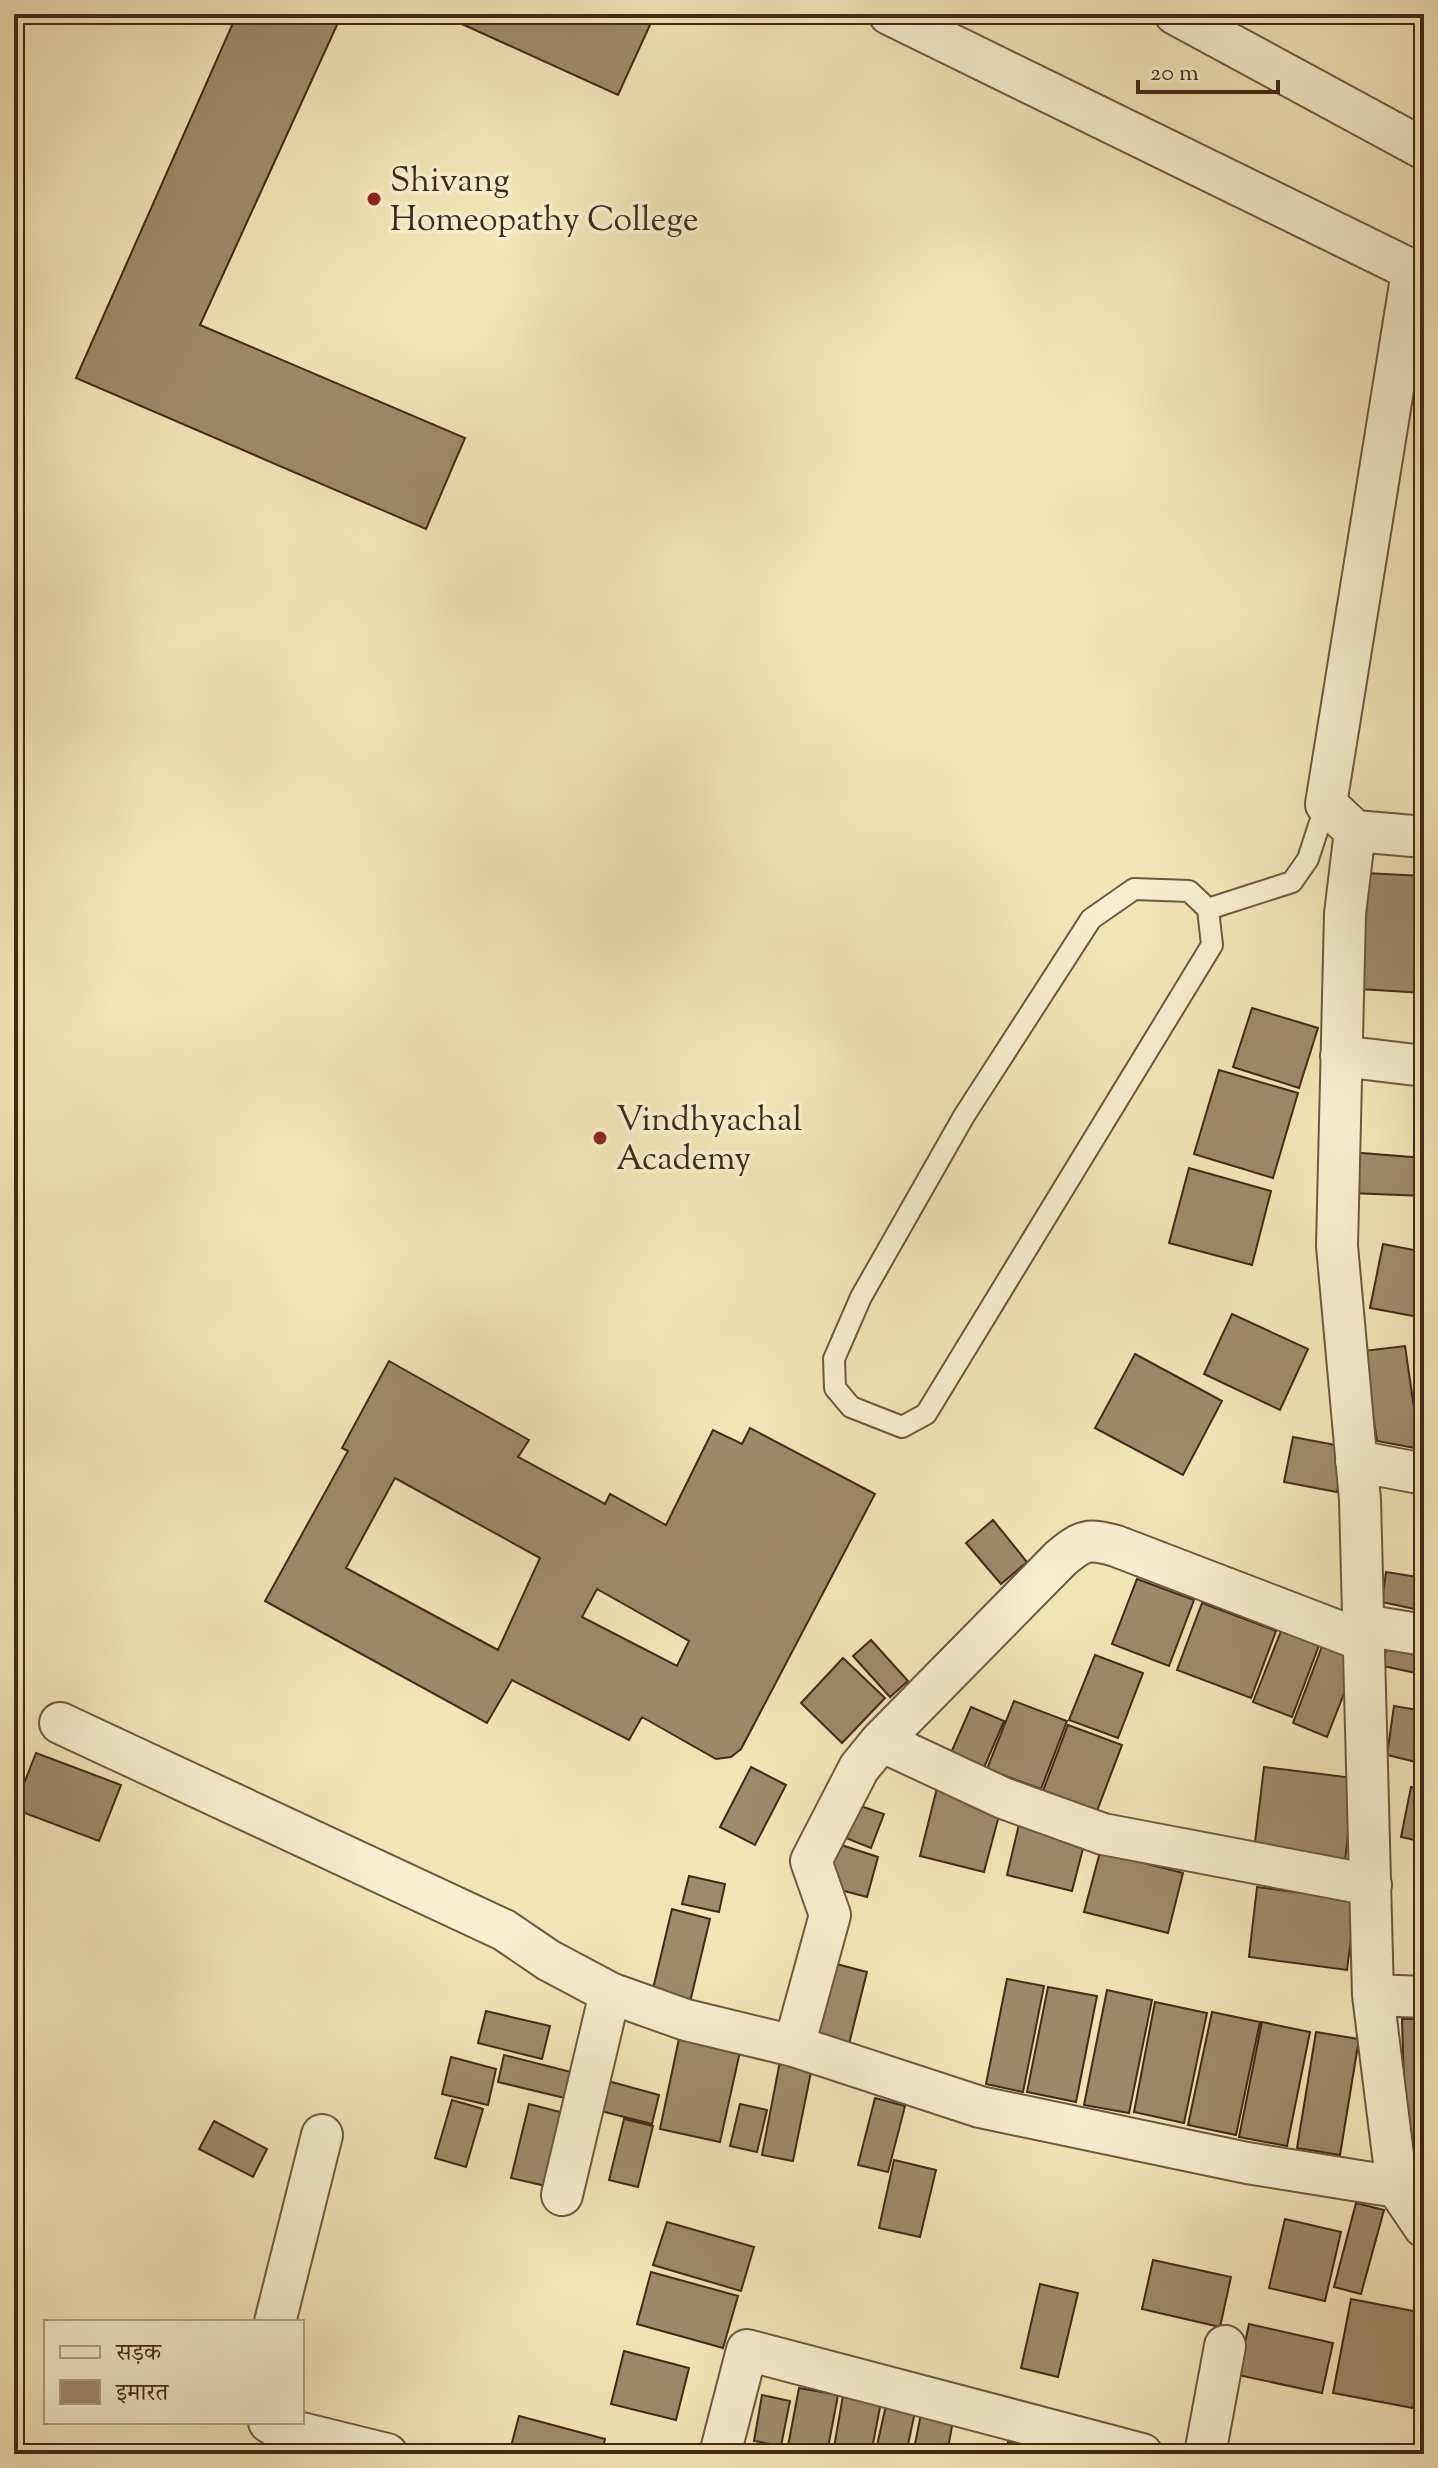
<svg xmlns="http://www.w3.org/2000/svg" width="1438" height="2468" font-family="'Sorts Mill Goudy','Noto Serif Devanagari',serif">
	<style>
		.building { fill: #a08a6c; stroke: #45281a; stroke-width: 2; fill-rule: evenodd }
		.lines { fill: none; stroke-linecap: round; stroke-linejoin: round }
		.lane-casing { stroke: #715741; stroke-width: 24 }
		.street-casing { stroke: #715741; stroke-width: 44 }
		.lane { stroke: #f8eed0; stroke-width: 20 }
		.street { stroke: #f8eed0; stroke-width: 40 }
		.poi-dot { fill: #8f2418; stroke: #f8eed0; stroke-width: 3 }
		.labels { text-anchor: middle; stroke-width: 7; stroke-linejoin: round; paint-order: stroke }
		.poi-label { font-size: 34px; fill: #45281a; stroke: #f8eed0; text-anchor: start }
	</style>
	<rect width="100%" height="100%" fill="#f4e5b7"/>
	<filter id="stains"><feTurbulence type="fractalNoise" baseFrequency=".0025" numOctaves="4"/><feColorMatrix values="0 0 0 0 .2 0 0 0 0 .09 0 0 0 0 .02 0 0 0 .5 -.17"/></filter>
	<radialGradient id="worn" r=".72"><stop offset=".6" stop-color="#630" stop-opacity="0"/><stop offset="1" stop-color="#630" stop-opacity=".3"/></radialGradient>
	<path class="building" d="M237,14H342L200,325L465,438L426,529L76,378Z
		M440,14H655L618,95Z
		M1365,873L1424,876V993L1359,989Z
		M1252,1008L1318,1028L1299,1088L1233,1067Z
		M1219,1070L1298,1093L1273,1178L1194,1154Z
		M1349,1152L1424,1158V1196L1349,1193Z
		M1189,1168L1271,1191L1252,1265L1169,1243Z
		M1383,1244L1424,1252V1318L1370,1308Z
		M1232,1314L1308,1349L1280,1410L1204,1374Z
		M1405,1346L1420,1449L1377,1441L1363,1351Z
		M1135,1354L1222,1401L1183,1475L1095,1428Z
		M389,1361L529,1440L518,1457L605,1504L610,1494L666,1525L713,1430L742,1444L750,1428L875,1494L741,1749L731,1757L716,1759L642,1717L629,1740L512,1680L487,1723L265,1601L348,1451L342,1448ZM395,1478L540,1558L498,1650L346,1568ZM597,1589L689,1641L677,1666L582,1617Z
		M1293,1437L1346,1447L1337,1492L1284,1482Z
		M993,1520L1027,1562L1001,1584L966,1543Z
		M1386,1572L1424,1578V1611L1382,1602Z
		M1137,1579L1194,1600L1169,1666L1112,1644Z
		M1202,1603L1276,1631L1251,1698L1177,1670Z
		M1283,1626L1321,1640L1292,1717L1253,1702Z
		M1389,1634L1419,1642L1416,1673L1383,1666Z
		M871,1640L908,1681L890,1697L853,1656Z
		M1324,1641L1359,1655L1327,1737L1293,1723Z
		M1095,1655L1143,1673L1118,1738L1069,1720Z
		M843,1658L885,1698L842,1743L801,1703Z
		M1424,1667V1692L1419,1690Z
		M1014,1701L1067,1721L1041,1789L987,1769Z
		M1394,1706L1424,1711V1764L1387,1755Z
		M971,1707L1004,1721L983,1770L950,1755Z
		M1068,1725L1122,1745L1092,1824L1038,1804Z
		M36,1753L121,1785L99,1841L14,1809Z
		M751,1767L786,1785L755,1845L720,1827Z
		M1264,1767L1354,1778L1345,1862L1254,1851Z
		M1411,1787L1424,1790V1842L1401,1837Z
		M937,1788L1002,1804L984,1872L920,1856Z
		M852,1803L884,1814L871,1848L836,1834Z
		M1020,1820L1086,1837L1072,1891L1007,1875Z
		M832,1842L878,1857L867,1897L822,1885Z
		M1100,1852L1183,1873L1168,1933L1084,1912Z
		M689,1876L725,1884L719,1912L682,1904Z
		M1257,1887L1356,1900L1347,1970L1249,1957Z
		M672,1909L710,1919L690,2002L652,1993Z
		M825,1961L867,1972L849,2044L807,2033Z
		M1007,1979L1044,1986L1023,2092L986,2084Z
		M1048,1987L1097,1996L1076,2102L1027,2092Z
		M1107,1990L1152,2000L1129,2113L1084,2105Z
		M1155,2002L1207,2013L1184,2123L1134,2112Z
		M486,2011L550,2026L542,2059L478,2043Z
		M1212,2012L1260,2022L1236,2135L1188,2125Z
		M1402,2019H1424V2157H1406Z
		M1262,2022L1310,2032L1287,2146L1239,2137Z
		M1316,2032L1359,2039L1340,2155L1297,2148Z
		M680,2034L741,2047L720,2142L660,2129Z
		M504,2055L575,2073L569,2099L498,2082Z
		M451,2057L496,2069L488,2105L442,2094Z
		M780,2061L812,2067L793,2161L762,2155Z
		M597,2078L659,2095L652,2124L589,2108Z
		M875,2098L905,2106L888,2172L858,2165Z
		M452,2100L483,2109L466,2167L435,2158Z
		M529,2104L564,2113L546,2186L511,2178Z
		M740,2104L767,2110L757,2152L730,2146Z
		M624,2119L653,2126L638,2187L609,2180Z
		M214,2121L267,2149L253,2177L199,2149Z
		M894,2160L936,2170L920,2237L879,2228Z
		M1356,2203L1384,2210L1361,2294L1334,2287Z
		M1285,2219L1341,2232L1325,2301L1269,2288Z
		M667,2222L754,2247L741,2291L653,2265Z
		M1153,2260L1231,2277L1220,2327L1142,2309Z
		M651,2272L738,2296L723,2348L637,2324Z
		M1040,2284L1078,2293L1058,2377L1021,2368Z
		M1351,2299L1424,2313V2348L1413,2408L1333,2393Z
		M1249,2324L1333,2343L1322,2393L1238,2375Z
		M624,2351L689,2368L676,2420L611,2404Z
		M799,2388L838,2395L827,2453L788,2446Z
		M844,2390L882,2397L871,2454L833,2453Z
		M762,2395L790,2401L781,2446L754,2441Z
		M887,2401L916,2407L906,2454H875Z
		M922,2409L954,2415L947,2454H913Z
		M519,2416L605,2439L601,2454H509Z
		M1008,2442L1040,2449L1039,2454H1005Z
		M609,2445L646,2454H607Z"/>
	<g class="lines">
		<defs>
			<path id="lane" d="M1134,889L1189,891L1208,909L1212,945L926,1414L902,1427L851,1407L835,1388L834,1359L861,1297L964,1116L1091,919Z
				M1208,909L1292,882L1308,859L1326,804"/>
			<path id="street" d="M889,14L1424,276
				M1175,14L1424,149
				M1412,272L1326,804L1355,831L1345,914L1337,1246L1360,1500L1373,1995L1397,2187L1424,2227
				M1355,831L1424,837
				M1341,1056L1424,1066
				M1356,1461L1424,1474
				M1363,1625L1424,1635
				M60,1723L504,1930L548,1960L610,1993L686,2020L794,2046L980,2107L1247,2163L1397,2187
				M881,1741L1003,1798L1103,1834L1371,1885
				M1373,1995L1424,1997
				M794,2046L830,1915L811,1861L859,1768L881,1741L1060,1559C1082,1540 1088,1538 1116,1546L1364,1641
				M562,2195L610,1993
				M275,2322L322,2135
				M269,2422L277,2427L387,2454
				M720,2454L747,2350L1142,2454
				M1205,2454L1225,2346"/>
		</defs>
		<use href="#lane" class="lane-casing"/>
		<use href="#street" class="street-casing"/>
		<use href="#lane" class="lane"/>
		<use href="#street" class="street"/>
	</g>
	<g class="poi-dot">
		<circle cx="374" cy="199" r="8"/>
		<circle cx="600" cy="1138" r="8"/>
	</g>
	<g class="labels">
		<g class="poi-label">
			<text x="390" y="191">Shivang<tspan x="390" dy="39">Homeopathy College</tspan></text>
			<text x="616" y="1130">Vindhyachal<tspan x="616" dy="39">Academy</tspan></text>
		</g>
	</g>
	<rect width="1438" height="2468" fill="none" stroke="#f4e5b7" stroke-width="48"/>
	<rect x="16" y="16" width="1406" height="2436" fill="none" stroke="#45281a" stroke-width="4"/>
	<rect x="24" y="24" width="1390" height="2420" fill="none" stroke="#45281a" stroke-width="2"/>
	<rect x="44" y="2320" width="260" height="104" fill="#f8eed0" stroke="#b09f87" stroke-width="2"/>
	<rect x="60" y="2346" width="40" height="12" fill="#f8eed0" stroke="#b09f87" stroke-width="2"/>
	<text x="116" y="2360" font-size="24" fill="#45281a">सड़क</text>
	<rect x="60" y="2380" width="40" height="24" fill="#a08a6c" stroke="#b09f87" stroke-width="2"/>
	<text x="116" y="2400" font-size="24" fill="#45281a">इमारत</text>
	<path d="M1138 80v12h140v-12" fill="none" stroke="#45281a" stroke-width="4"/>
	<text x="1150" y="80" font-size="24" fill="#45281a" stroke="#f8eed0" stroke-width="6" paint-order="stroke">20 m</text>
	<rect width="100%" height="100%" filter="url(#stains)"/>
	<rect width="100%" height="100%" fill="url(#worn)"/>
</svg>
